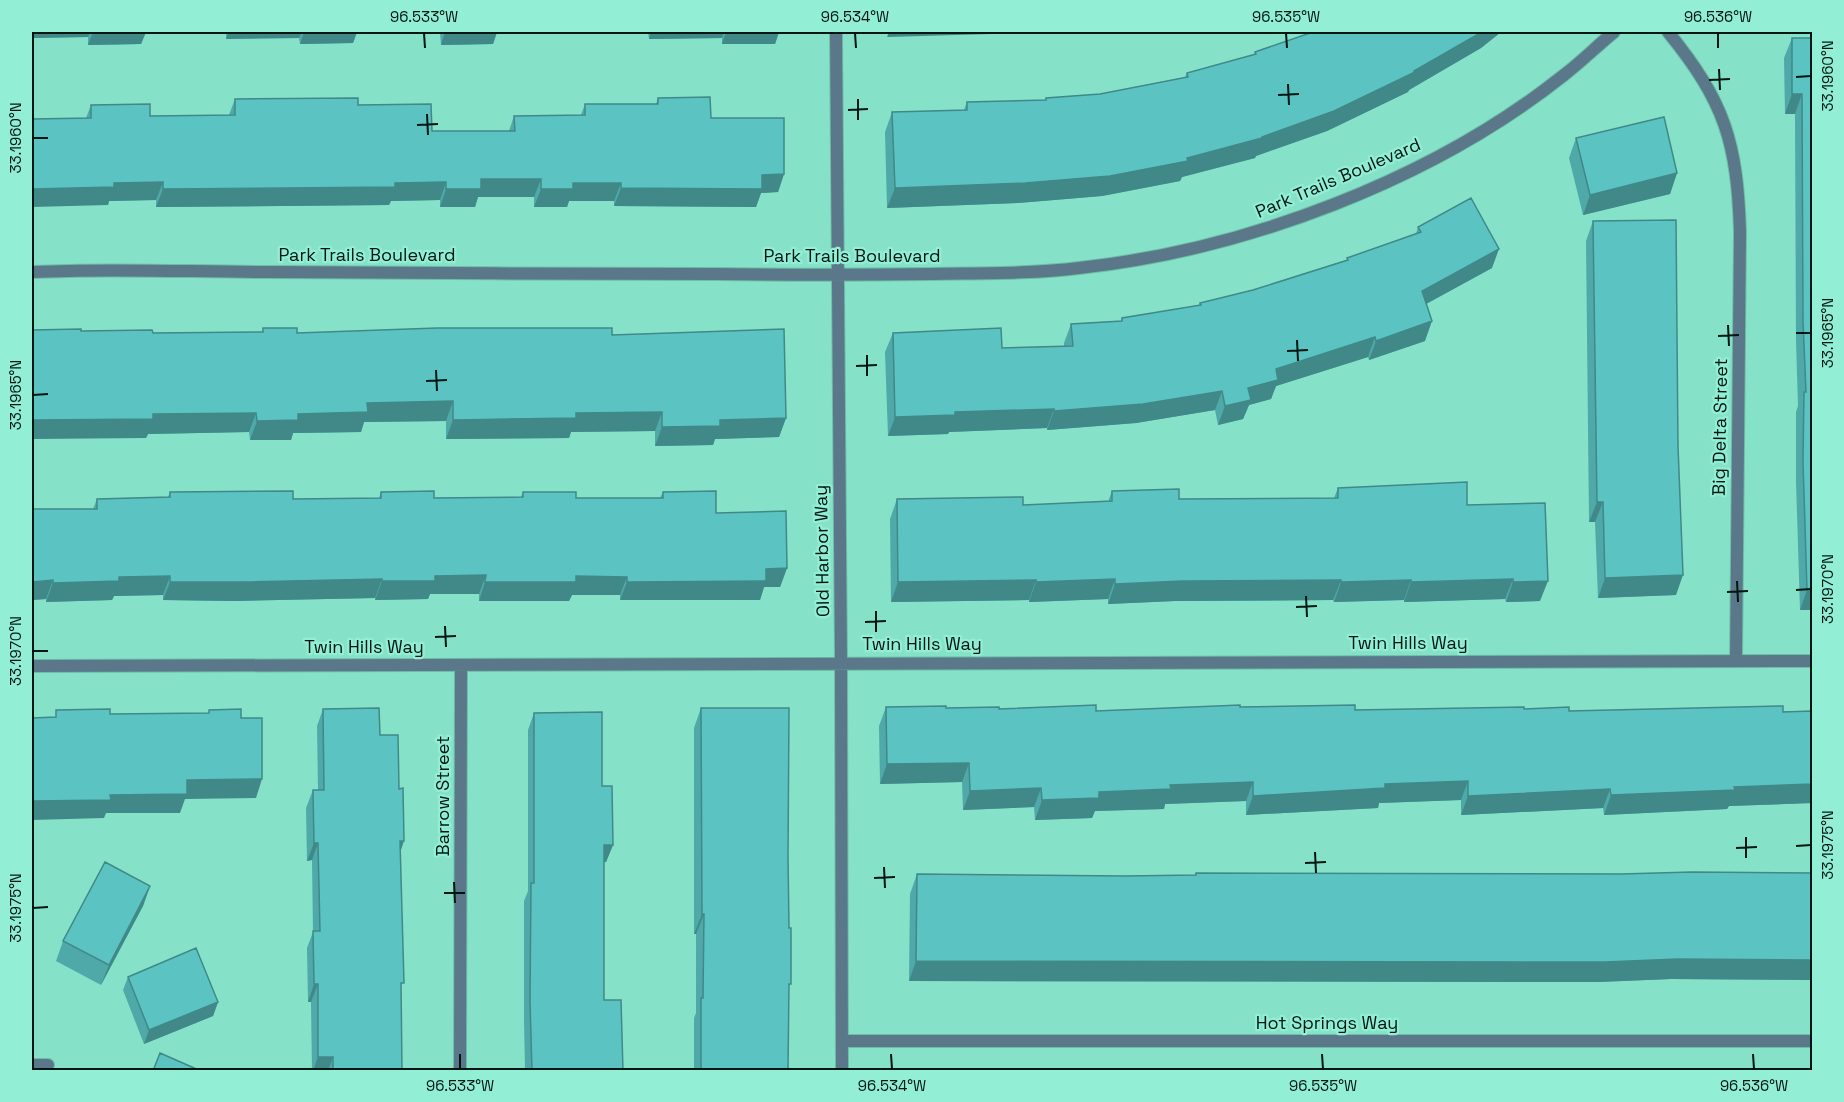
<svg xmlns="http://www.w3.org/2000/svg" width="1844" height="1102" font-family="'Space Grotesk',sans-serif">
	<style>
		.lines { fill: none; stroke-linecap: round; stroke-linejoin: round }
		.minor-casing { stroke: #6dbda7; stroke-width: 14 }
		.minor { stroke: #5a7889; stroke-width: 12 }
		.wall { fill: #4ea9a8 }
		.shaded-wall { fill: #408988 }
		.building { fill: #5bc4c3; stroke: #408988; stroke-width: 1.5 }
		.ticks { fill: none; stroke: #001610; stroke-width: 2 }
		.labels { text-anchor: middle; stroke-width: 4.5; stroke-linejoin: round; paint-order: stroke }
		.street-label { font-size: 18px; fill: #001610; stroke: #92efd5 }
		.neatline { fill: none; stroke: #001610; stroke-width: 2 }
		.ticks-label { font-size: 15px; text-anchor: middle; fill: #001610 }
	</style>
	<rect width="100%" height="100%" fill="#85e2c8"/>
	<g class="lines">
		<defs>
			<path id="minor" d="M836,32L841,662L842,1070
				M1668,32C1725,102 1737,142 1740,231L1736,661
				M32,272C111,268 191,272 271,272C419,273 568,274 716,274C788,275 859,275 931,274C980,273 1030,274 1079,268C1246,250 1432,180 1564,75C1581,62 1597,46 1614,32
				M32,666L1812,661
				M842,1041H1812
				M32,1065H48
				M460,1070L461,665"/>
		</defs>
		<use href="#minor" class="minor-casing"/>
		<use href="#minor" class="minor"/>
	</g>
	<path class="wall" d="M32,32H146L141,44L88,45V37L32,38Z
		M226,32H357L353,43L300,44L299,38L226,39Z
		M440,32H497L493,44L441,45Z
		M648,32H779L775,44H722V38L649,39Z
		M1313,32H1501L1481,48L1409,90L1408,92L1327,131L1256,156L1255,158L1182,177L1180,181L1102,196L1018,203L887,208L885,132L892,112L964,110L967,102L1045,100L1046,98L1100,94L1185,77L1187,73L1254,55L1255,52Z
		M1792,38H1812V610H1800L1796,481V412L1798,406L1796,341L1795,114H1785L1784,58Z
		M658,98L711,118L784,174L778,192L761,193L756,207L614,206V201H569L567,207H534V197H478L475,207H440V200L391,201L389,205L156,207V200L109,201L108,205L86,118L91,105L150,116L229,115L235,99L358,105L432,131H509L514,116L581,115L585,104H656Z
		M1576,138L1677,173L1670,194L1583,215L1569,158Z
		M1593,221L1678,446L1676,595L1598,598L1595,522H1589L1586,241Z
		M1418,227L1492,268L1426,304L1425,341L1369,360L1368,357L1276,386L1271,399L1249,405L1243,419L1218,425L1215,410L1136,423L1047,430V428L949,432L948,434L888,436L885,352L893,333L1002,348L1064,346V343L1071,324L1121,321L1122,318L1199,305L1200,303L1253,290L1346,260L1347,258L1416,234Z
		M263,328L297,333L612,335L786,418L779,437L715,439L713,445L655,446V431L571,432L569,438L446,439V421L364,422L361,432L293,433L291,440H250L249,432L148,434L146,438L81,331L153,333L262,332Z
		M1338,488L1467,505L1540,601L1506,602L1505,599L1404,602V600L1334,602L1333,600L1175,601L1108,604V599L1029,602V600L891,602L890,519L897,499L1023,505L1108,502L1112,491L1179,499L1334,498Z
		M170,492L293,499L379,498L381,492L434,498L521,497L523,492L576,498H660L663,492L716,513L787,568L780,587H764L760,600H620V595H572L569,601H479V594H430L428,599L375,600V598L234,601L163,600V595L114,596L112,600L46,602V599L32,600L93,509L97,499L168,497Z
		M886,707L1096,711L1240,707L1355,710L1524,709L1569,711H1812V803L1729,806L1727,809L1604,815L1603,808L1461,815V800L1379,803L1378,808L1246,815V801L1165,804L1164,809L1095,811L1092,818L1035,820L1034,807L963,810L962,782L880,784L879,726Z
		M701,708L788,856V1071H694V1018L696,1013V934H694V728Z
		M323,709L380,735L399,789L400,852L402,1071H312L311,1002H308L307,948L313,932L312,860L307,861L306,808L313,790H318L317,726Z
		M534,713L602,786L613,845L606,862H604V1000L623,1071H525L524,1019V901L528,891V730Z
		M1196,873L1621,874L1812,873V980L1671,979L1598,982L909,981L910,894L917,874L1125,876L1195,875Z
		M150,886L143,906L101,985L56,961L63,941Z
		M128,977L218,1002L213,1016L144,1044L123,990Z"/>
	<path class="shaded-wall" d="M32,32H90L88,37L32,38Z
		M93,32H146L141,44L88,45Z
		M229,32H302L299,38L226,39Z
		M304,32H357L353,43L300,44Z
		M445,32H497L493,44L441,45Z
		M651,32H724L722,38L649,39Z
		M726,32H779L775,44H722Z
		M889,32H1038L1028,33L887,37Z
		M1482,32H1501L1481,48L1409,90L1408,92L1327,131L1256,156L1255,158L1182,177L1180,181L1102,196L1018,203L887,208L895,188L1187,158L1262,137L1414,71Z
		M1792,94H1802L1795,114H1785Z
		M1677,173L1670,194L1583,215L1590,195Z
		M784,174L778,192L761,193L756,207L614,206L621,188L762,175Z
		M481,179H541L534,197H478L475,207H440L446,189Z
		M163,182L156,200L109,201L108,205L32,207V189L114,183Z
		M446,182L440,200L391,201L389,205L156,207L163,189L395,183Z
		M573,183H621L614,201H569L567,207H534L541,189Z
		M1499,249L1492,268L1415,310L1422,291Z
		M1432,321L1425,341L1369,360L1376,341Z
		M1375,337L1368,357L1276,386L1271,399L1249,405L1243,419L1218,425L1225,406L1248,388L1276,369Z
		M1222,391L1215,410L1136,423L1047,430L1054,411Z
		M453,401L446,421L364,422L361,432L293,433L291,440H250L257,421L367,403Z
		M1054,409L1047,428L949,432L948,434L888,436L895,417L955,412Z
		M662,412L655,431L571,432L569,438L446,439L453,420L576,413Z
		M256,413L249,432L148,434L146,438L32,439V420L153,414Z
		M786,418L779,437L715,439L713,445L655,446L662,427L720,420Z
		M1597,502H1603L1595,522H1589Z
		M787,568L780,587H764L760,600H620L627,582L766,569Z
		M486,575L479,594H430L428,599L375,600L382,581L435,576Z
		M1683,575L1676,595L1598,598L1605,578Z
		M170,576L163,595L114,596L112,600L46,602L53,583L119,577Z
		M576,576L627,577L620,595H572L569,601H479L485,582Z
		M382,579L375,598L234,601L163,600L170,582Z
		M1115,579L1108,599L1029,602L1036,582Z
		M1513,579L1505,599L1404,602L1411,582Z
		M53,580L46,599L32,600V582Z
		M1036,580L1029,600L891,602L898,582Z
		M1341,580L1333,600L1175,601L1108,604L1115,584L1182,581Z
		M1411,580L1404,600L1334,602L1341,582Z
		M1548,581L1540,601L1506,602L1513,582Z
		M1807,590H1812V610H1800Z
		M969,763L962,782L880,784L887,764Z
		M262,779L256,798L185,799L180,813H106L104,818L32,820V801L110,795L187,780Z
		M1468,781L1461,800L1379,803L1378,808L1246,815L1253,796L1385,784Z
		M1253,782L1246,801L1165,804L1164,809L1095,811L1092,818L1035,820L1042,800L1099,792L1170,785Z
		M1812,784V803L1729,806L1727,809L1604,815L1611,795L1734,787Z
		M1041,788L1034,807L963,810L970,791Z
		M1610,789L1603,808L1461,815L1468,796Z
		M400,841H404L398,859Z
		M314,843H318L312,860L307,861Z
		M604,845H613L606,862H597Z
		M150,886L143,906L101,985L109,965Z
		M702,914H704L696,934H694Z
		M1678,959L1812,960V980L1671,979L1598,982L909,981L916,961Z
		M314,984H318L311,1002H308Z
		M218,1002L213,1016L144,1044L149,1030Z
		M318,1057H333L328,1071H313Z"/>
	<path class="building" d="M1313,32H1482L1414,71L1415,72L1334,111L1262,137V138L1187,158L1188,161L1110,176L1025,183L895,188L892,112L967,110V102L1046,100V98L1100,94L1188,77L1187,73L1256,54L1255,52Z
		M1792,38H1812V590H1807L1803,461L1804,392H1806L1803,321L1802,94H1792Z
		M710,97L711,118H784V174L762,175V189L621,188V183H573V189H541V179H481V189H446V182L395,183V187L163,189V182L114,183V187L32,189V119L91,118V105L150,104V116L235,115V99L358,98V105L431,104L432,131H515L514,116L585,115V104H658V98Z
		M1664,117L1677,173L1590,195L1576,138Z
		M1471,198L1499,249L1422,291L1432,321L1376,341L1375,337L1276,369L1278,380L1248,388L1251,400L1225,406L1222,391L1143,404L1054,411V409L955,412V415L895,417L893,333L1001,328L1002,348L1073,346L1071,324L1122,321V318L1201,305L1200,303L1253,290L1348,260L1347,258L1421,232L1418,227Z
		M1676,220L1678,446L1683,575L1605,578L1603,502H1597L1593,221Z
		M263,328H297V333L437,328H612V335L784,329L786,418L720,420V426L662,427V412L576,413V418L453,420V401L367,403L368,412L298,414V420L257,421L256,413L153,414V419L32,420V330L81,329V331L152,330L153,333L263,332Z
		M1467,482V505L1545,503L1548,581L1513,582V579L1411,582V580L1341,582V580L1182,581L1115,584V579L1036,582V580L898,582L897,499L1023,497V505L1112,501V491L1179,489V499L1338,498V488Z
		M293,491V499L381,498V492L434,491V498L523,497V492H576V498H663V492L716,491V513L786,511L787,568L766,569V581L627,582V577L576,576V582H485L486,575L435,576V581H382V579L241,582H170V576L119,577V581L53,583V580L32,582V509H97V499L170,497V492Z
		M1096,705V711L1240,705V707L1355,705V710L1524,707V709L1569,707V711L1783,706V712L1812,711V784L1734,787L1735,790L1611,795L1610,789L1468,796V781L1385,784V788L1253,796V782L1170,785L1171,789L1099,792V798L1042,800L1041,788L970,791L969,763L887,764L886,707L946,706V708L999,707V709Z
		M379,708L380,735H398L399,789L403,788L404,841H400L404,983H401L402,1071H333V1057H318V984H314L313,931H320L318,843H314L313,790H324L323,709Z
		M701,708H789L788,856L789,928H791V984H789L788,1071H701V998H703L704,914H702Z
		M110,709V714L209,713V710L241,709V718H262V779L187,780V794L110,795L111,800L32,801V808V718L56,717V710Z
		M602,712V786H612L613,845H604V1000H621L623,1071H532L530,1001L531,883H534V713Z
		M105,862L150,886L109,965L63,941Z
		M32,867H33V948H32Z
		M1692,872L1812,873V960L1678,959L1605,962L916,961L917,874L1125,876L1196,875V873L1621,874Z
		M196,948L218,1002L149,1030L128,977Z
		M160,1053L201,1071H153Z"/>
	<path class="ticks" d="M424,33L425,48M855,33L856,48M1286,33L1287,48M1718,33V48M1719,69L1720,90M1796,77L1811,76M1709,80L1730,79M1288,84L1289,105M1278,95L1299,94M858,99V120M848,110L868,109M427,114L428,135M417,125L438,124M33,138H48M1728,325L1729,346M1796,333H1811M1718,336L1739,335M1297,340L1298,361M1287,351L1308,350M867,355V376M856,366L877,365M436,370L437,391M426,381L447,380M33,395L48,394M1737,581L1738,602M1796,590L1811,589M1727,592L1748,591M1306,596L1307,617M1296,607L1317,606M876,611V632M865,622L886,621M445,626L446,647M435,637L456,636M33,651H48M1746,837V858M1796,846L1811,845M1736,848L1757,847M1315,852L1316,873M1305,863L1326,862M884,867L885,888M874,878L895,877M454,882L455,903M444,893H465M33,908L48,907M460,1054V1069M891,1054L892,1069M1322,1054L1323,1069M1753,1054L1754,1069"/>
	<g class="labels">
		<g class="street-label">
			<text transform="translate(1338 178) rotate(-23)" y="6">Park Trails Boulevard</text>
			<text x="367" y="261">Park Trails Boulevard</text>
			<text x="852" y="262">Park Trails Boulevard</text>
			<text transform="translate(1720 427) rotate(-89)" y="6">Big Delta Street</text>
			<text transform="translate(822 551) rotate(-91)" y="6">Old Harbor Way</text>
			<text x="1408" y="649">Twin Hills Way</text>
			<text x="922" y="650">Twin Hills Way</text>
			<text x="364" y="653">Twin Hills Way</text>
			<text transform="translate(443 796) rotate(-90)" y="6">Barrow Street</text>
			<text x="1327" y="1029">Hot Springs Way</text>
		</g>
	</g>
	<rect width="1844" height="1102" fill="none" stroke="#92efd5" stroke-width="66"/>
	<rect x="33" y="33" width="1778" height="1036" class="neatline"/>
	<g class="ticks-label">
		<text x="424" y="22">96.533°W</text>
		<text x="855" y="22">96.534°W</text>
		<text x="1286" y="22">96.535°W</text>
		<text x="1718" y="22">96.536°W</text>
		<text transform="translate(1828 76) rotate(-90)" y="5">33.1960°N</text>
		<text transform="translate(16 138) rotate(-90)" y="5">33.1960°N</text>
		<text transform="translate(1828 333) rotate(-90)" y="5">33.1965°N</text>
		<text transform="translate(16 395) rotate(-90)" y="5">33.1965°N</text>
		<text transform="translate(1828 589) rotate(-90)" y="5">33.1970°N</text>
		<text transform="translate(16 651) rotate(-90)" y="5">33.1970°N</text>
		<text transform="translate(1828 845) rotate(-90)" y="5">33.1975°N</text>
		<text transform="translate(16 908) rotate(-90)" y="5">33.1975°N</text>
		<text x="460" y="1091">96.533°W</text>
		<text x="892" y="1091">96.534°W</text>
		<text x="1323" y="1091">96.535°W</text>
		<text x="1754" y="1091">96.536°W</text>
	</g>
</svg>
